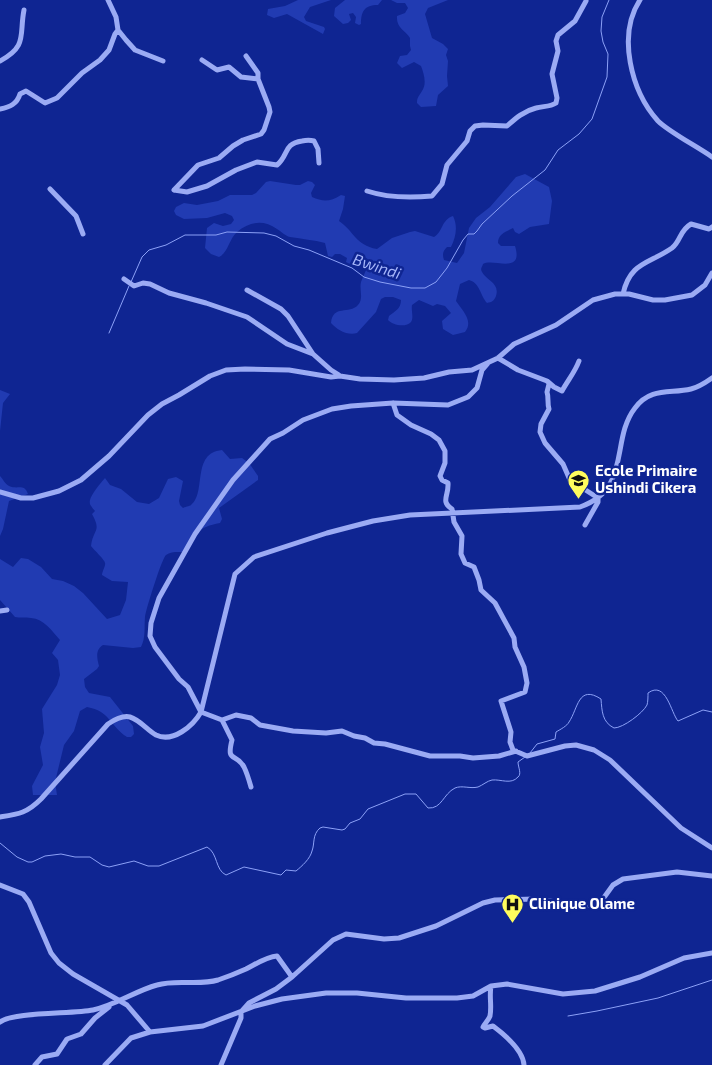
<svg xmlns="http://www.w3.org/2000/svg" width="712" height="1065" font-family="'Exo 2',sans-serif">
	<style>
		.green { fill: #213bb2 }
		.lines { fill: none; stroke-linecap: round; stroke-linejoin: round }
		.stream { stroke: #8ca1f7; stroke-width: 1 }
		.minor { stroke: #9babf4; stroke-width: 5 }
		.labels { text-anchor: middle; stroke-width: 5; stroke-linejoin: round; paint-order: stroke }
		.poi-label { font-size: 15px; font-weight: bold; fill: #fff; stroke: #0f2592; text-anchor: start }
		.water-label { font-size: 16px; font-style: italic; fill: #a6b6fb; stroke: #0f2592 }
	</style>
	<rect width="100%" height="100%" fill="#0f2592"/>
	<path class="green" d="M298,0H331L310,7L304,17L306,21L324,27L325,29L323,34L287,14L274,18L267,15L268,9L285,6Z
		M345,0H382L378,5C364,5 361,12 361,24L359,25L355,23L356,17L353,13L349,14L351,20L348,23L343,24L334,16L335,8Z
		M391,0H448L428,8L425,14L432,38L443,44L448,49L446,55L448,61L447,76L448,86L438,95L436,106L421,107L417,103C417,97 419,96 422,91C427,84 424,74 421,66L414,62L402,68L397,63L400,56L407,55L411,50L410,46V38C405,30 396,28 397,16L405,13L408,8L405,3H397Z
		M525,174L549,187L552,201L549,224L530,227L519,234L515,232L513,228C506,232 498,234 498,243L501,246H515C524,275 493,258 483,264C482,268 480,268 482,272C487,281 500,283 496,296C494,301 492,302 487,303C480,295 480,283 469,280L460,284L456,301C462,310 474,321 465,332L453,335L443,329L442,321L451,313L445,306L437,304L433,306L419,300L412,305C411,310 414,318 411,322C406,328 392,325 388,320L389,316C395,311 401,309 401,300L393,297H385L381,299L376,312L357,333C348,336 337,330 331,323C333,304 349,315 358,305C364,298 359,290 361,282C363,277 365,272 367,268L363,262L350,264L346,262L347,258L340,254H335L332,257L328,256L325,243C314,240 302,239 290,237C285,236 281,231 277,229C263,219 249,222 237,232C229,239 228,253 219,257L211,254L205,248L207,228L214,223L223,226L231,224L234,220L232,216L225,213L207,218L184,219L176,215L174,211L176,207L184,203L197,205L218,201L230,195H252L256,193L266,182L270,181L296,185H300L308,181L312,182L315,185L311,193L312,197C323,202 330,202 341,195L345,196L343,209L339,221C354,231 355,245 377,249L392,238L410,232L415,231L434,237C443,232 441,220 453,216C458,226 456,237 451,247H447C443,251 442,254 444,260L457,263L464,253L469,228L476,218L490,207L516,177Z
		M0,390L10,394L3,403L0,431Z
		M222,450L230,459L242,458L249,463L258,476V480L219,508L222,519L220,523C198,527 195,534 185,552C179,552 171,551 166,555C162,558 146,609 145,617C144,628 146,637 141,647L133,648L103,645C95,650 97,658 99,666L97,669L84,679L85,687L89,693L110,697L133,726L134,734L131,737H127C110,726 110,711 87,707L80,711L74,731L64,745L55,782L57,795H33L32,786L43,765L40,747L44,733L42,709L57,685L60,675L58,660L52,653L60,640C52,631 44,619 31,618C25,617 20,618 15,617L0,600V559L13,567L21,558L28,559L41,567L52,579L63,581L74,586L83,593L107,619L120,615L126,600L128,582L112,581L102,575C102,572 106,565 105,563C105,560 94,550 91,546C93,529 102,532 92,514L95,511C94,510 90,505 90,504C88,497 101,483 105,478L110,485L121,489L137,502L149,504L159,498L168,479L176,477L183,481L179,501L180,505L183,508C184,507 190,506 191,505C207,493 191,453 222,450Z
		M0,476C3,479 5,484 9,486C18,490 24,483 28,494L9,501L3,529L0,536Z"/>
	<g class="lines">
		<path class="stream" d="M131,282L142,257L149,250L166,245L185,235H216L227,232L264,233L276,236L294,246L309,250L352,268L364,277L380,282L411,288H425L436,282L447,268L463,240L468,234H474L477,231L482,224L512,196L545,170L558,150L579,134L592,119L607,77L608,54L603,42L601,31L602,17L609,0
			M109,333L129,286
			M530,753L537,744L555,739L556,732C561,729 567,726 569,722C578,709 578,684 601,699C602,711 602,722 614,728C623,728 643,713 647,705C648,702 648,696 648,693C666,680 671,713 678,721L703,710L712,712
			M0,843L17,857L28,862H32L45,856L61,854L75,857H90L102,865L109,867L134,861L148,866H159L207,847C218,853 215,870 226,875L244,867L281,875L286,870L296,871C302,866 310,859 312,851C315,843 312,835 320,828L323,827L342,830L345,829L350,823L360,819L368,809L405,794H416L428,808C442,809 443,794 455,788C462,785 470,789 478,787C483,785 487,781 492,780C501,779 511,785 518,777C522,774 518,767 518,762L525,757
			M568,1016L597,1011L658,998L712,980"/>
		<path class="minor" d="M108,0L116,17L118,30L126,40L135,50L163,61
			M640,0C617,35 631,91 658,121C669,132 698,147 712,157
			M202,60L217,70L229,67L241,77L258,79
			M0,61C28,46 19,35 24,10
			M0,109C10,107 17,104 20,94L26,91L45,103L57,98L82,73L100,60L109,50L115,34L118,30
			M50,189L76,216L83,234
			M174,190L198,165L219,158L233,146L243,140L261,134L264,130L270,112L269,107L258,79V73L246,56
			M174,190L187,192L207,186L236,170L257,162L277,165C289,155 283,144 302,141C307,140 310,140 314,141L318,149L319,163
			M367,191C388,198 410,198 432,196L442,184L447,165L467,141L470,131L475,126L483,125L507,126C516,118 524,111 536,108C543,106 550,107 556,103L557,98L552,74L558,51L556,41L558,35L575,21L586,1
			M124,279L134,286L143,283L150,284L169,293L206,303L247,317L287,344L313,354L331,370L339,375
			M247,290L281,309L288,316L313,354
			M623,294C630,262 649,264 672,248C681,241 679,231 691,224L709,229L712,227
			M498,358L518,370L547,381L554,387L562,391C568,380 575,372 579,361
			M488,363L482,370L477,388L468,397L448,405L393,403L351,406L332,409L303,420L283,433L270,439L233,480L195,534L159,598L151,623L150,636L155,647L179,679L188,687L201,712L222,720L236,715L251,718L260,725L293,731L326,733L342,731L354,736L365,738L374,743L385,744L430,756H460L473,758L499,756L516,751
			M549,384L547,392C549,398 547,403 549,409L541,424L540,432L545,443L563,464L570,480L598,498
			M393,403L397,415L411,425L431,434L439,440L445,451V463L440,476L442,480L448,483C449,496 440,501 452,509L454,522L462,536L461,554L465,563L474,567L479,580L481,590L495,603L514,638L515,647L524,667L527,683L525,692L501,701L511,732L510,742L513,750L527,756L565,746L576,745L594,750L610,760L681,828L712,848
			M0,492L21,498H33L59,491L81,480L109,456L148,415L162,404L179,395L210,376L226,370L245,369L289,370L331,377L340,376L360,379L394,380L424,378L449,372L472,370L498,358L514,344L556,325L593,300L615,294H629L653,300H665L692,295L705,285L712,273
			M585,525L598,502V498
			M0,611L7,610
			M222,720L232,740C226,764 236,752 244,767C247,773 249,780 251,787
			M0,817C19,814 27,813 41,799L108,724C114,720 122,715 130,717C140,720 147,730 156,735C173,743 193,726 201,712L235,574L254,557L327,533L373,521L410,515L580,507C632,489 610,440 635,408C651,387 670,394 691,389C699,387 705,383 712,378
			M0,885L23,894L29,902L51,953L59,963L73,974L127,1005L150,1032
			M491,986C489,996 492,1006 490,1016C488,1021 485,1023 483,1027L485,1028L493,1026C505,1035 523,1050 524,1065
			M0,1022C12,1012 74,1014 93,1010C116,1005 135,991 157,985C177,979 198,986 218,980C227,977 237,973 246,969C256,964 266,957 277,956L292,977
			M35,1065L42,1057L57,1054L67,1039L81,1034L95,1018L109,1007
			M105,1065L131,1038L150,1032L203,1026L255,1006L282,999L326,993H357L406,998H457L473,996L491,986L507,984L563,994L595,991L640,977L684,958L712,953
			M221,1065L241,1018V1012L249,1003L276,989L292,977L333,940L346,934L384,939L399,938L436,926L483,903L495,900L535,899L585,906L600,903L613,885L623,879L677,872L712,876"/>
	</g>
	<defs>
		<symbol id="school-pin" viewBox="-11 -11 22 30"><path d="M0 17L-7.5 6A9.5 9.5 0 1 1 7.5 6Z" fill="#fffc5d" stroke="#0f2592"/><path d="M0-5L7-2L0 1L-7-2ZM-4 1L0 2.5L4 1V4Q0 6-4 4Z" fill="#111"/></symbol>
		<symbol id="hospital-pin" viewBox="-11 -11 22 30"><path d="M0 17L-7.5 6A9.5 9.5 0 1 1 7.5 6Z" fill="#fffc5d" stroke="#0f2592"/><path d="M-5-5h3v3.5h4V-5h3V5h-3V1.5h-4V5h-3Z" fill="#111"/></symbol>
	</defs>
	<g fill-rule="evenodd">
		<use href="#school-pin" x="566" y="468" width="25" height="34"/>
		<use href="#hospital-pin" x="500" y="892" width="25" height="34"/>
	</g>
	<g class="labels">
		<g class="poi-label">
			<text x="595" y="476">Ecole Primaire<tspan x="595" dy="17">Ushindi Cikera</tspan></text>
			<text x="529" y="909">Clinique Olame</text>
		</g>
		<g class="water-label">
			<text transform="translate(377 266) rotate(18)" y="6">Bwindi</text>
		</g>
	</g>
</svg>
